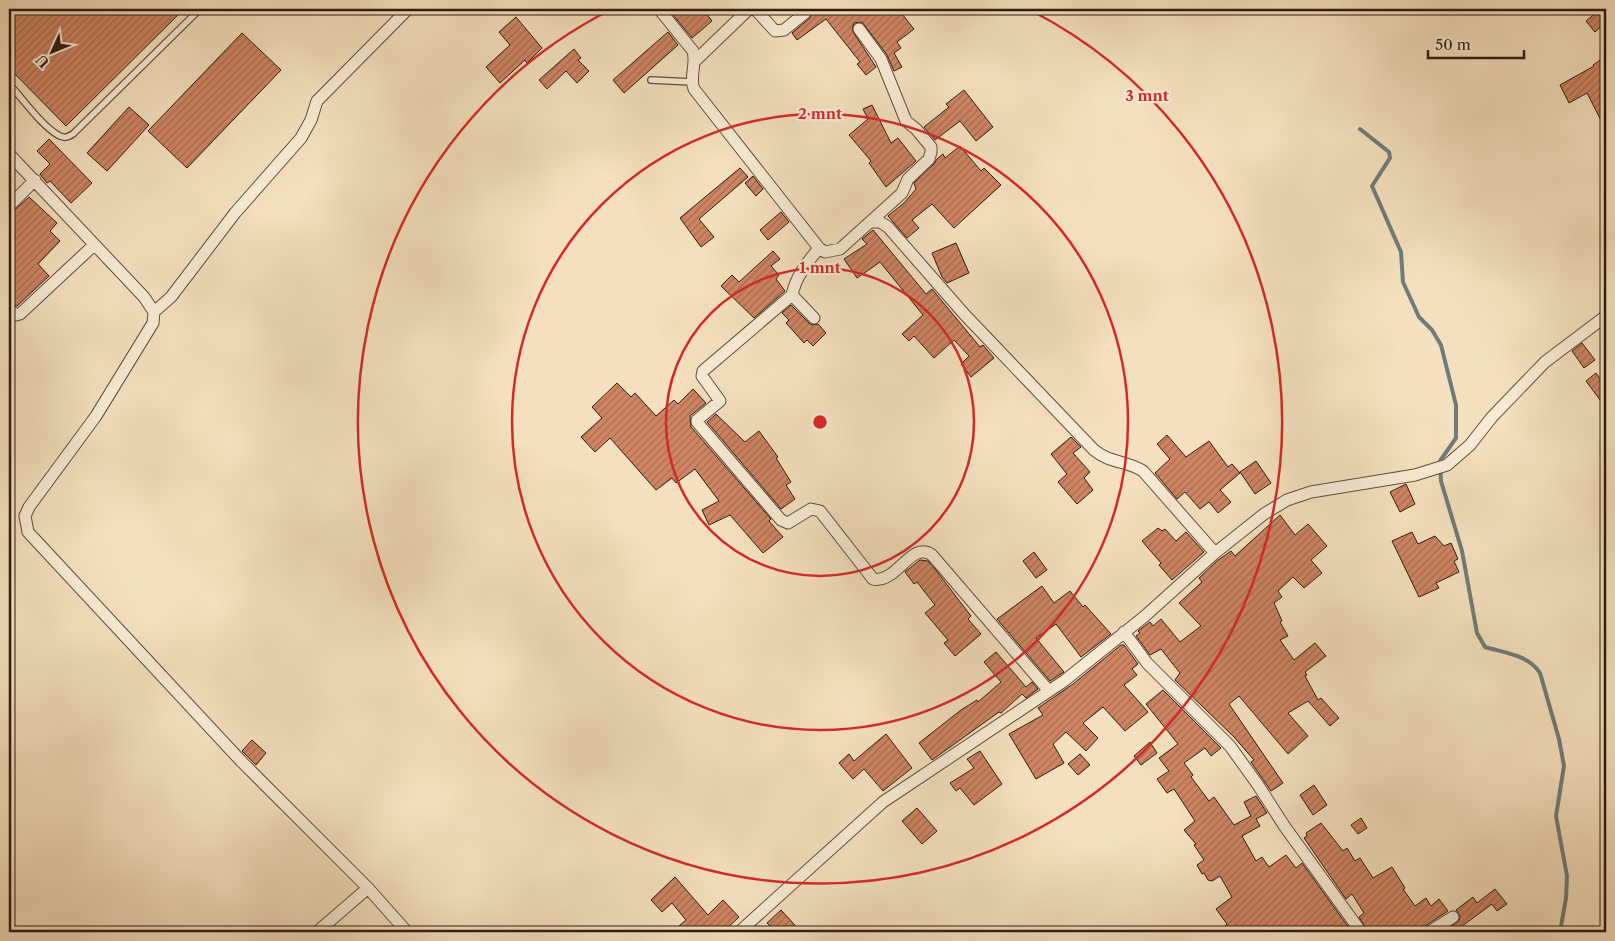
<svg xmlns="http://www.w3.org/2000/svg" width="1615" height="941" font-family="'Libre Caslon Text',serif">
	<style>
		.lines { fill: none; stroke-linecap: round; stroke-linejoin: round }
		.stream { stroke: #717b77; stroke-width: 4 }
		.building { fill: url(#building-hatch); stroke: #2e1b12 }
		.lane-casing { stroke: #604c3d; stroke-width: 8 }
		.street-casing { stroke: #604c3d; stroke-width: 13 }
		.lane { stroke: #f8ebd5; stroke-width: 5.5 }
		.street { stroke: #f8ebd5; stroke-width: 11 }
		.ring { fill: none; stroke: #d62828; stroke-width: 2.5 }
		.centre { fill: #d62828; stroke: #f8ebd5; stroke-width: 2.5 }
		.ring-label { font-size: 15px; text-anchor: middle; font-weight: bold; fill: #d62828; stroke: #f8ebd5; stroke-width: 4.5; stroke-linejoin: round; paint-order: stroke }
	</style>
	<defs>
		<pattern id="building-hatch" width="6" height="6" patternUnits="userSpaceOnUse" patternTransform="scale(1.25)"><rect width="6" height="6" fill="#cf8563"/><path d="M-1 1l2-2M0 6l6-6M5 7l2-2" fill="none" stroke="#a86c50"/></pattern>
	</defs>
	<rect width="100%" height="100%" fill="#f4e0be"/>
	<filter id="stains"><feTurbulence type="fractalNoise" baseFrequency=".004" numOctaves="4"/><feColorMatrix values="0 0 0 0 .2 0 0 0 0 .09 0 0 0 0 .02 0 0 0 .5 -.17"/></filter>
	<radialGradient id="worn" r=".72"><stop offset=".6" stop-color="#630" stop-opacity="0"/><stop offset="1" stop-color="#630" stop-opacity=".3"/></radialGradient>
	<g class="lines">
		<path class="stream" d="M1360,129L1389,152L1390,158L1372,186L1401,252L1403,282L1419,317L1432,330L1441,345L1456,405V438L1440,461L1441,481L1462,551L1477,633L1485,647C1505,653 1529,655 1540,673L1559,739L1564,766L1556,816L1567,876L1566,898L1560,932"/>
	</g>
	<path class="building" d="M19,9H184L66,126L9,68V19Z
		M668,9H703L712,21L692,38Z
		M811,9H898L914,29L897,42L901,48L894,53L902,67L894,71L887,55L862,22L854,23L852,30L876,67L866,75L857,64L860,62L826,19L797,40L792,33L810,18Z
		M1601,9L1606,16V22L1595,32L1586,21Z
		M516,17L542,48L527,63L525,60L500,83L486,67L510,45L499,32Z
		M668,32L678,45L624,93L613,80Z
		M242,33L281,70L187,168L148,131Z
		M574,49L581,58L578,60L589,71L577,83L566,71L547,89L539,80Z
		M1606,56V130L1587,93L1569,103L1560,85L1594,66L1593,65Z
		M964,90L993,127L976,141L960,121L935,140L924,127L949,107L946,104Z
		M872,105L891,143L898,138L916,161L886,187L869,163L871,161L849,135L868,119L863,109Z
		M129,107L149,125L107,171L87,153Z
		M49,139L92,183L71,203L50,181L47,183L40,174L50,164L37,151Z
		M960,146L981,171L984,168L1001,185L954,228L932,204L912,220L919,228L907,238L888,216L904,203L916,189L914,183L934,164L937,159L943,154L945,158Z
		M740,168L748,177L699,219L714,237L701,247L680,218Z
		M753,176L763,189L756,196L745,183Z
		M29,197L57,223L50,231L60,241L38,264L49,276L17,306L9,302V215Z
		M781,212L789,222L768,240L760,230Z
		M873,230L926,294L932,289L980,347L983,345L994,358L971,377L961,364L969,356L954,340L934,358L914,336L909,341L902,334L923,315L880,262L857,278L844,259L867,244L862,239Z
		M956,243L969,273L947,283L942,277L932,253Z
		M773,251L780,259L771,266L779,275L776,279L785,291L754,318L721,286L732,275L739,282Z
		M791,305L809,323L812,325L818,324L826,333L813,346L807,340L804,343L786,323L789,320L782,313Z
		M1582,343L1595,360L1584,368L1572,351Z
		M1596,373L1606,387V408L1586,381Z
		M617,383L631,397L635,393L656,416L674,400L678,404L693,389L706,403L690,416L691,427L771,519L769,521L783,537L763,553L730,515L709,525L702,510L719,501L695,469L676,483L672,478L656,490L610,438L595,452L581,437L602,418L592,407Z
		M716,414L745,442L759,431L778,457L776,458L791,482L786,485L795,499L781,509L707,422Z
		M1167,435L1186,457L1209,441L1228,467L1232,464L1240,473L1220,490L1231,502L1218,513L1209,502L1200,509L1185,492L1177,499L1155,473L1170,459L1157,444Z
		M1071,437L1081,447L1073,453L1090,472L1084,478L1093,490L1077,504L1058,482L1067,474L1051,454Z
		M1256,461L1271,483L1255,494L1240,472Z
		M1406,484L1415,504L1400,512L1390,492Z
		M1280,515L1295,535L1308,524L1327,546L1311,560L1322,573L1304,588L1293,577L1278,591L1282,597L1274,603L1282,621L1280,622L1288,636L1280,640L1294,660L1315,643L1326,656L1305,672L1307,675L1305,676L1318,700L1321,698L1339,718L1330,726L1308,701L1288,713L1308,736L1288,754L1239,696L1229,704L1283,783L1271,791L1251,762L1254,760L1234,737L1175,680L1180,673L1161,649L1150,655L1136,636L1140,633L1138,631L1150,622L1153,626L1161,619L1180,642L1201,626L1179,603L1202,582L1199,578L1217,561L1231,551L1235,556Z
		M1158,528L1162,531L1165,529L1176,541L1186,532L1204,552L1172,580L1159,565L1161,563L1142,541Z
		M1412,532L1418,544L1435,536L1444,546L1451,543L1458,559L1454,561L1459,572L1436,583L1439,588L1419,597L1392,541Z
		M1034,552L1047,570L1036,578L1023,561Z
		M920,560L928,561L935,569L961,603L971,616L968,619L981,634L955,656L944,643L948,640L925,613L935,605L917,582L914,584L905,572Z
		M1042,586L1054,603L1070,591L1083,607L1085,605L1111,634L1081,657L1056,624L1036,638L1064,672L1050,681L997,619Z
		M1121,645H1124L1138,664L1132,669L1137,675L1124,685L1148,712L1125,731L1103,707L1083,723L1098,738L1086,751L1066,732L1053,744L1064,763L1036,779L1009,734L1043,715L1038,708L1073,684Z
		M996,652L1026,687L1032,682L1038,689L1026,698L1022,694L1001,713L999,712L932,760L919,743L961,710L977,700L978,702L1001,682L984,662Z
		M1163,690L1221,748L1211,756L1205,748L1184,763L1193,775L1191,777L1209,801L1214,797L1234,825L1251,816L1244,802L1256,796L1267,813L1256,819L1260,826L1242,836L1256,861L1262,857L1269,867L1286,855L1296,868L1302,863L1352,932H1219L1227,924L1216,909L1232,897L1220,876L1212,881L1208,880L1204,873L1202,874L1197,865L1204,860L1194,845L1196,844L1184,830L1195,821L1174,789L1167,793L1157,779L1169,771L1159,758L1178,744L1146,704Z
		M886,734L912,768L883,791L864,769L853,779L839,763L849,754L854,761Z
		M252,740L266,753L256,765L242,751Z
		M1150,742L1157,753L1141,765L1134,756Z
		M980,751L1002,784L974,805L960,788L956,791L950,783L974,768L967,759Z
		M1080,754L1090,765L1078,775L1068,764Z
		M1314,785L1327,805L1313,815L1300,795Z
		M917,808L937,831L922,844L902,821Z
		M1361,818L1367,828L1358,834L1351,825Z
		M1321,823L1343,851L1347,848L1355,861L1360,858L1373,878L1392,867L1405,888L1403,889L1415,906L1426,898L1431,906L1439,899L1448,911L1425,926L1422,932H1368L1359,917L1364,913L1352,894L1346,899L1304,838L1307,836L1306,833Z
		M675,877L708,915L723,900L739,917L723,932H672L686,920L672,903L662,912L651,900Z
		M1495,889L1507,904L1497,911L1492,904L1454,932H1443L1459,921L1460,916L1456,910L1473,897L1477,903Z
		M781,910L792,922L801,932H776L767,923Z"/>
	<g class="lines">
		<defs>
			<path id="lane" d="M651,80L692,82
				M9,84C23,99 41,125 58,135C64,139 68,137 73,134L200,9"/>
			<path id="street" d="M659,9L693,51C697,64 689,77 694,89L819,248L825,252L840,249L870,222H880L888,227L965,315L1094,450C1111,464 1126,460 1143,471L1215,553
				M755,9L775,31L784,30L805,13
				M859,29L881,59L906,121L916,129L931,147V152L929,159L908,179L902,193L870,222
				M696,60L749,9
				M9,154L144,297L154,312L153,323L96,416L29,507L25,516L28,532L241,761L368,888L407,932
				M9,206L35,180
				M792,295L703,371L702,376L720,401L697,420V422L781,520L788,523L811,509L820,511L873,579C897,584 911,540 932,555L1049,691
				M9,309L16,315L20,314L94,245
				M154,312L171,297L235,213L301,138L311,120L317,101L408,9
				M814,318L792,295C796,276 807,263 819,248
				M1124,632L1147,663L1230,746L1258,785L1285,827L1361,932
				M317,932L368,888
				M739,932L883,802L1064,681L1145,616L1215,553L1264,514L1287,500L1311,492L1415,475L1447,465L1470,445L1492,417L1545,362L1606,316
				M1429,932L1453,917"/>
		</defs>
		<use href="#lane" class="lane-casing"/>
		<use href="#street" class="street-casing"/>
		<use href="#lane" class="lane"/>
		<use href="#street" class="street"/>
	</g>
	<g class="ring">
		<circle cx="820" cy="422" r="154"/>
		<circle cx="820" cy="422" r="308"/>
		<path d="M1030 10A462 462 0 1 1 610 10"/>
	</g>
	<circle cx="820" cy="422" r="8" class="centre"/>
	<g class="ring-label">
		<text x="1147" y="101">3 mnt</text>
		<text x="820" y="119">2 mnt</text>
		<text x="820" y="273">1 mnt</text>
	</g>
	<rect width="1615" height="941" fill="none" stroke="#f4e0be" stroke-width="30"/>
	<rect x="10" y="10" width="1595" height="921" fill="none" stroke="#2e1b12" stroke-width="2.5"/>
	<rect x="15" y="15" width="1585" height="911" fill="none" stroke="#2e1b12"/>
	<g transform="translate(52 52) rotate(226)" stroke="#f8ebd5" stroke-width="4" paint-order="stroke">
	<path d="M0-4L9 19L0 12L-9 19Z" fill="#2e1b12"/>
	<text y="-8" font-size="14" font-weight="bold" text-anchor="middle" fill="#2e1b12">U</text>
	</g>
	<path d="M1428 50v8h96v-8" fill="none" stroke="#2e1b12" stroke-width="2.5"/>
	<text x="1435" y="50" font-size="15" fill="#2e1b12" stroke="#f8ebd5" stroke-width="4" paint-order="stroke">50 m</text>
	<rect width="100%" height="100%" filter="url(#stains)"/>
	<rect width="100%" height="100%" fill="url(#worn)"/>
</svg>
